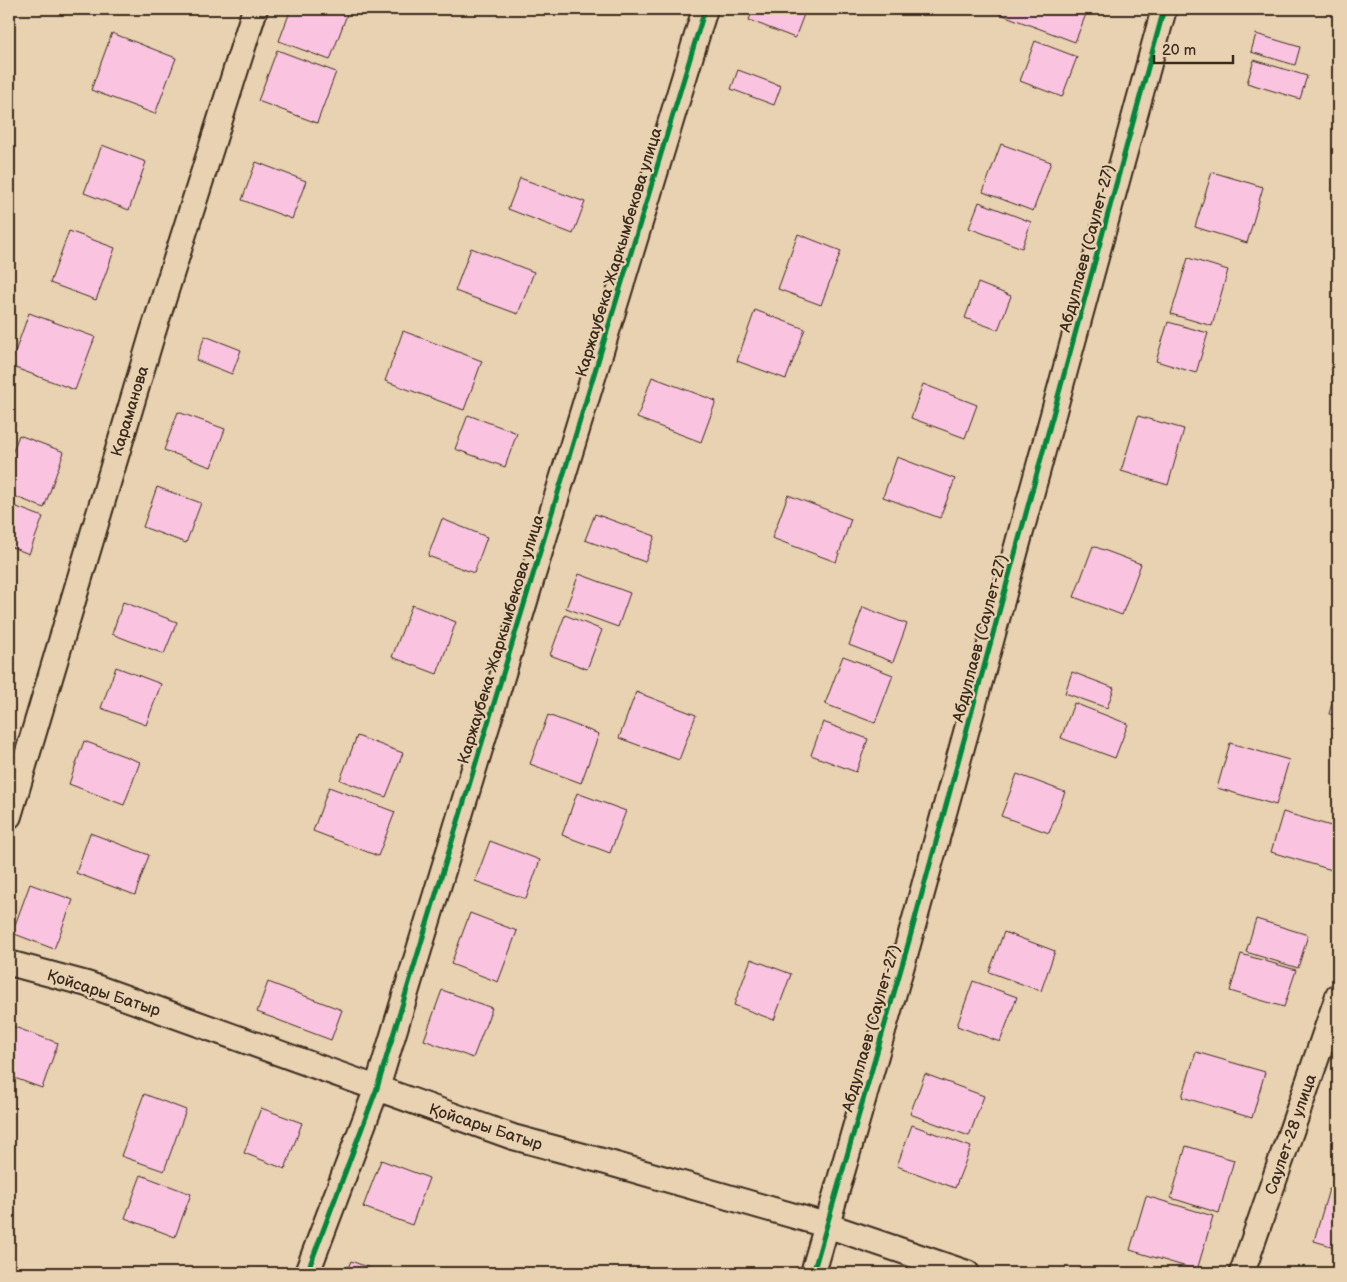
<svg xmlns="http://www.w3.org/2000/svg" width="1347" height="1282" font-family="'Balsamiq Sans',sans-serif">
	<style>
		.building { fill: #fac4e0; stroke: #3b2a1e }
		.lines { fill: none; stroke-linecap: round; stroke-linejoin: round }
		.street-casing { stroke: #3b2a1e; stroke-width: 28 }
		.street { stroke: #e8d2b1; stroke-width: 24 }
		.cycleway-casing { stroke: #e8d2b1; stroke-width: 8 }
		.cycleway { stroke: #00873e; stroke-width: 5 }
		.labels { text-anchor: middle; stroke-width: 4.5; stroke-linejoin: round; paint-order: stroke }
		.street-label { font-size: 16px; fill: #3b2a1e; stroke: #e8d2b1 }
	</style>
	<rect width="100%" height="100%" fill="#e8d2b1"/>
	<filter id="ink" filterUnits="userSpaceOnUse"><feTurbulence type="fractalNoise" baseFrequency=".02" numOctaves="2"/><feDisplacementMap in="SourceGraphic" scale="10" xChannelSelector="R" yChannelSelector="G"/><feConvolveMatrix kernelMatrix="1 2 1 2 8 2 1 2 1" color-interpolation-filters="sRGB"/></filter>
	<g filter="url(#ink)">
		<path class="building" d="M291,9H349L330,60L279,41Z
			M753,9H806L795,38L749,20Z
			M987,9H1088L1075,42Z
			M112,33L176,58L155,114L91,90Z
			M1256,34L1300,47L1295,65L1251,52Z
			M1035,41L1077,57L1062,97L1020,81Z
			M277,50L336,72L317,123L258,101Z
			M1254,60L1307,76L1300,99L1247,83Z
			M738,70L781,86L774,105L731,89Z
			M1001,144L1051,162L1033,211L983,192Z
			M102,145L146,162L129,210L84,193Z
			M256,162L306,181L292,219L242,200Z
			M1212,172L1263,187L1247,243L1195,227Z
			M520,178L585,202L573,234L508,209Z
			M979,202L1031,222L1022,248L969,228Z
			M69,231L115,248L96,300L50,283Z
			M798,234L841,251L821,305L778,289Z
			M471,248L534,272L518,314L455,291Z
			M1188,258L1228,270L1212,326L1171,314Z
			M978,283L1011,296L998,330L965,318Z
			M755,310L805,329L786,379L737,361Z
			M29,313L95,337L75,390L10,366Z
			M1168,322L1208,333L1196,373L1156,361Z
			M403,331L482,361L464,410L385,381Z
			M205,336L241,350L232,374L196,360Z
			M652,377L716,401L701,442L637,418Z
			M923,384L977,405L965,438L911,418Z
			M178,412L225,429L211,467L164,450Z
			M468,415L517,433L505,467L455,449Z
			M1138,416L1184,429L1168,485L1121,471Z
			M19,435L64,452L44,508L9,494V462Z
			M897,457L955,479L940,518L883,497Z
			M157,487L201,503L186,543L143,527Z
			M788,495L851,519L836,562L772,538Z
			M9,504L43,517L29,554L9,546Z
			M595,514L655,536L645,562L585,540Z
			M442,519L487,537L474,573L428,556Z
			M1093,546L1141,564L1122,615L1074,597Z
			M579,574L630,593L618,627L566,608Z
			M123,602L177,622L164,654L112,634Z
			M412,605L456,622L437,674L392,657Z
			M863,607L907,624L893,662L849,645Z
			M565,615L602,630L587,669L550,655Z
			M843,656L893,675L875,723L825,704Z
			M116,667L161,684L146,725L101,708Z
			M1072,672L1114,688L1107,708L1065,693Z
			M1338,681V716L1329,714Z
			M636,692L696,715L679,760L619,738Z
			M1074,703L1128,724L1115,758L1061,738Z
			M548,715L599,734L581,783L530,764Z
			M823,722L868,739L856,772L811,755Z
			M357,736L403,753L386,797L340,780Z
			M84,741L140,762L124,805L69,784Z
			M1230,743L1289,760L1276,805L1217,788Z
			M1017,774L1065,792L1049,833L1001,816Z
			M329,787L395,812L378,856L313,831Z
			M577,793L626,811L610,853L562,835Z
			M1283,812L1338,828V848L1332,870L1271,852Z
			M90,833L149,855L135,895L76,873Z
			M490,841L540,860L526,899L475,881Z
			M30,884L73,900L54,949L12,933Z
			M470,913L517,931L498,982L451,964Z
			M1256,919L1308,935L1298,968L1246,952Z
			M1004,932L1055,951L1041,991L989,972Z
			M1241,954L1296,970L1284,1007L1230,991Z
			M751,959L791,974L774,1020L734,1005Z
			M973,981L1017,997L1000,1042L957,1026Z
			M268,982L342,1010L331,1040L257,1012Z
			M442,990L492,1008L473,1058L424,1040Z
			M9,1025L58,1043L42,1088L9,1076Z
			M1196,1052L1265,1072L1252,1118L1182,1097Z
			M925,1074L984,1096L969,1136L910,1114Z
			M144,1094L186,1110L164,1171L121,1156Z
			M261,1108L302,1123L285,1169L244,1153Z
			M912,1125L971,1147L955,1188L897,1166Z
			M1186,1146L1234,1160L1219,1213L1171,1198Z
			M381,1160L429,1178L412,1225L363,1207Z
			M141,1175L191,1194L175,1237L125,1218Z
			M1329,1189L1338,1191V1248L1314,1241Z
			M1146,1196L1213,1216L1197,1270L1130,1250Z
			M351,1261L383,1273H346Z"/>
		<g class="lines">
			<defs>
				<path id="street" d="M9,816L153,332L255,9
					M9,963L87,984L513,1137L606,1162L826,1225L967,1273
					M307,1273L377,1088L705,9
					M813,1273L907,948L1164,9
					M1242,1273L1338,996"/>
			</defs>
			<use href="#street" class="street-casing"/>
			<use href="#street" class="street"/>
			<defs>
				<path id="cycleway" d="M307,1273L377,1088L705,9
					M813,1273L907,948L1164,9"/>
			</defs>
			<use href="#cycleway" class="cycleway-casing"/>
			<use href="#cycleway" class="cycleway"/>
		</g>
	</g>
	<g class="labels">
		<g class="street-label">
			<text transform="translate(1086 248) rotate(-75)" y="6">Абдуллаев (Саулет-27)</text>
			<text transform="translate(618 252) rotate(-73)" y="6">Каржаубека Жаркымбекова улица</text>
			<text transform="translate(129 411) rotate(-73)" y="6">Караманова</text>
			<text transform="translate(979 638) rotate(-75)" y="6">Абдуллаев (Саулет-27)</text>
			<text transform="translate(500 639) rotate(-73)" y="6">Каржаубека Жаркымбекова улица</text>
			<text transform="translate(104 992) rotate(18)" y="6">Қойсары Батыр</text>
			<text transform="translate(870 1028) rotate(-74)" y="6">Абдуллаев (Саулет-27)</text>
			<text transform="translate(486 1126) rotate(18)" y="6">Қойсары Батыр</text>
			<text transform="translate(1290 1134) rotate(-71)" y="6">Саулет-28 улица</text>
		</g>
	</g>
	<rect width="1347" height="1282" fill="none" stroke="#e8d2b1" stroke-width="30"/>
	<rect x="15" y="15" width="1317" height="1252" fill="none" stroke="#3b2a1e" stroke-width="2" filter="url(#ink)"/>
	<path d="M1154 55v8h79v-8" fill="none" stroke="#3b2a1e" stroke-width="2.5"/>
	<text x="1162" y="55" font-size="15" fill="#3b2a1e" stroke="#e8d2b1" stroke-width="4" paint-order="stroke">20 m</text>
</svg>
